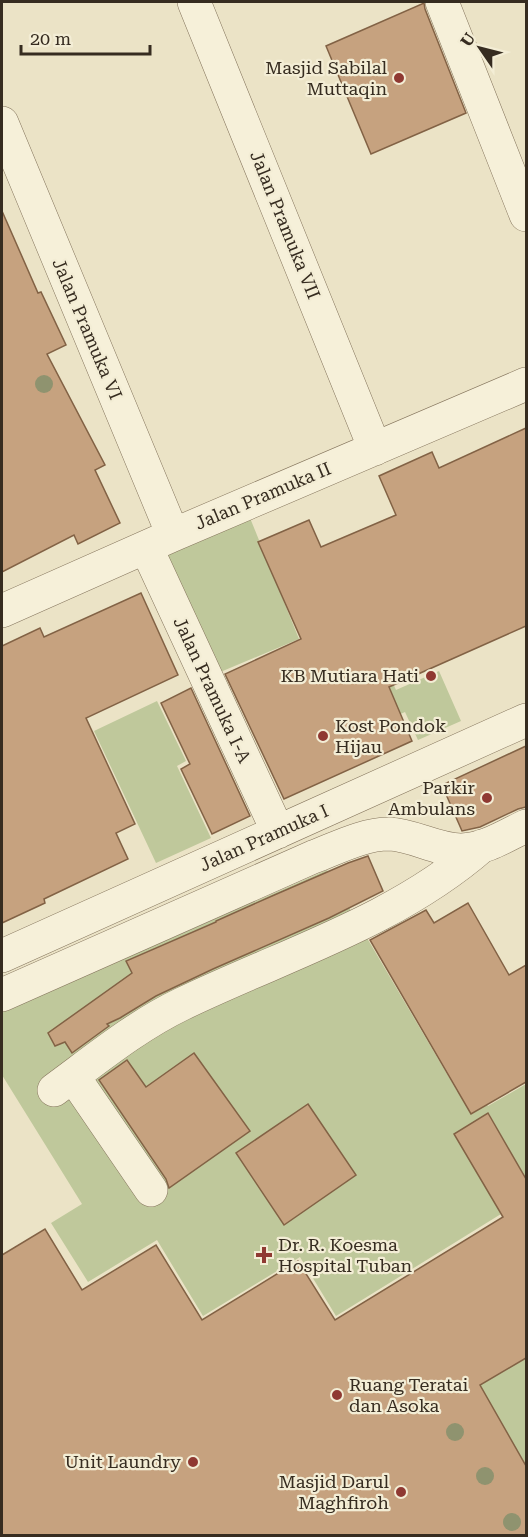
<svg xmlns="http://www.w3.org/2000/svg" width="528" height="1537" font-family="'Roboto Serif',serif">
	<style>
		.green { fill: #bfc89b }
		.building { fill: #c6a27f; stroke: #826245; stroke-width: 1.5 }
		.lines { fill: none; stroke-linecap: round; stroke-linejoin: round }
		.minor-casing { stroke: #85755d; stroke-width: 34 }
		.minor { stroke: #f6f0d9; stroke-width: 33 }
		.tree { fill: #8f936f }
		.poi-dot { fill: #8f3932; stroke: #f3edd5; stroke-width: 2 }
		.labels { text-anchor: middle; stroke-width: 4.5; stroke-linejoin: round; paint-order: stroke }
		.poi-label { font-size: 18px; fill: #362c20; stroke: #f3edd5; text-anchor: end }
		.street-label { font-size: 18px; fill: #362c20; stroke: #f3edd5 }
	</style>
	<rect width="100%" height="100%" fill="#ebe3c6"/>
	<path class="green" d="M248,513L299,639L218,673L160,549Z
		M361,613L396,690L439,671L461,721L418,740L405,712L360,732Z
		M157,701L186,761L177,766L211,838L156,863L94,731Z
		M327,870L457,1091L473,1082L488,1106L526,1084V1179L489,1114L454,1134L501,1214L336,1316L300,1257L203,1316L157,1240L88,1282L51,1223L82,1204L2,1075V1012Z
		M526,1358V1466L480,1385Z"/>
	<path class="building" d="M424,3L425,9L466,113L371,154L326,46Z
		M2,211L38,293L41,292L66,345L47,354L105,465L95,470L120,523L78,544L74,535L2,572Z
		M526,428V626L389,687L412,741L284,799L225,674L301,639L258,542L309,520L321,547L396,515L379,476L432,452L439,468Z
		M141,593L178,675L86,718L135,824L116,833L128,859L44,899L45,903L2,923V646L40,628L44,637Z
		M191,688L250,816L212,834L181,769L190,764L161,703Z
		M526,746V807L518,809L480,827L462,831L442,785Z
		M368,856L383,891L329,918L213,969L156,996L120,1018L107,1024L109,1026L72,1053L65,1042L55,1046L48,1033L132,973L126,961L216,922V921L272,896L348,863Z
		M468,903L509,975L526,965V1082L471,1114L370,940L426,910L434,923Z
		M194,1053L250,1131L169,1188L166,1179L99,1080L127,1060L146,1087Z
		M308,1104L356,1175L284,1225L236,1153Z
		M488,1113L526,1179V1358L480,1385L526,1466V1536H2V1255L45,1229L82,1290L156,1245L202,1320L298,1261L335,1320L503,1217L454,1134Z"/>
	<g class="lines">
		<defs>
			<path id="minor" d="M194,2L375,449
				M442,2L526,215
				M2,123L173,535
				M146,547L278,832
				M2,611L173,535L526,384
				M2,956L526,720
				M2,995L313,857C337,848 363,834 389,834C414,835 436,850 461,850C484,850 507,835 526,826
				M73,1076L151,1190
				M54,1090C95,1060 136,1026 182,1004C283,955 395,922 482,846"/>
		</defs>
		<use href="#minor" class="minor-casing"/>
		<use href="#minor" class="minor"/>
	</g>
	<g class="tree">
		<circle cx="44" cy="384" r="9"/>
		<circle cx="455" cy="1432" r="9"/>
		<circle cx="485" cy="1476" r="9"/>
		<circle cx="512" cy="1522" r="9"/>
	</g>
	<g class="poi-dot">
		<circle cx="399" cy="78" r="6"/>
		<circle cx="431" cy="676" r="6"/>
		<circle cx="323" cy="736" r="6"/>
		<circle cx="487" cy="798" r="6"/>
		<path d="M261 1246h6v6h6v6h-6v6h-6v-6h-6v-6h6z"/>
		<circle cx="337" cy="1395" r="6"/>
		<circle cx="193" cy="1462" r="6"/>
		<circle cx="401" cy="1492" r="6"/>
	</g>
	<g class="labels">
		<g class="poi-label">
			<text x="387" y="74">Masjid Sabilal<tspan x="387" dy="21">Muttaqin</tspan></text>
			<text x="419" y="682">KB Mutiara Hati</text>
			<text x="335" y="732" text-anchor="start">Kost Pondok<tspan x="335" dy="21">Hijau</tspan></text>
			<text x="475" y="794">Parkir<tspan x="475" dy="21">Ambulans</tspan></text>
			<text x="278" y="1251" text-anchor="start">Dr. R. Koesma<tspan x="278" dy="21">Hospital Tuban</tspan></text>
			<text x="349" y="1391" text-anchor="start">Ruang Teratai<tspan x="349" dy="21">dan Asoka</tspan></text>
			<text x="181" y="1468">Unit Laundry</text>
			<text x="389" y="1488">Masjid Darul<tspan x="389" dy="21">Maghfiroh</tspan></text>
		</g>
		<g class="street-label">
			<text transform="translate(285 225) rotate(68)" y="6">Jalan Pramuka VII</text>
			<text transform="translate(87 329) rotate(67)" y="6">Jalan Pramuka VI</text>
			<text transform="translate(263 496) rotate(-23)" y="6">Jalan Pramuka II</text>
			<text transform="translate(212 690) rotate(65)" y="6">Jalan Pramuka I-A</text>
			<text transform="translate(264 838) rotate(-24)" y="6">Jalan Pramuka I</text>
		</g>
	</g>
	<rect width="528" height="1537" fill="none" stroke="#362c20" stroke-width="6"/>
	<g transform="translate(480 48) rotate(305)" stroke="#f3edd5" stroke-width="4.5" paint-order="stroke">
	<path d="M0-4.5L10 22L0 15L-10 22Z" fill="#362c20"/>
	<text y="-9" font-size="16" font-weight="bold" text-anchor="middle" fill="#362c20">U</text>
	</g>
	<path d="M21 45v9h129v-9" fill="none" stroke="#362c20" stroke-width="3"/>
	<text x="30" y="45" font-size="18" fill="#362c20" stroke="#f3edd5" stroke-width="4.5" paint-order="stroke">20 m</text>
</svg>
